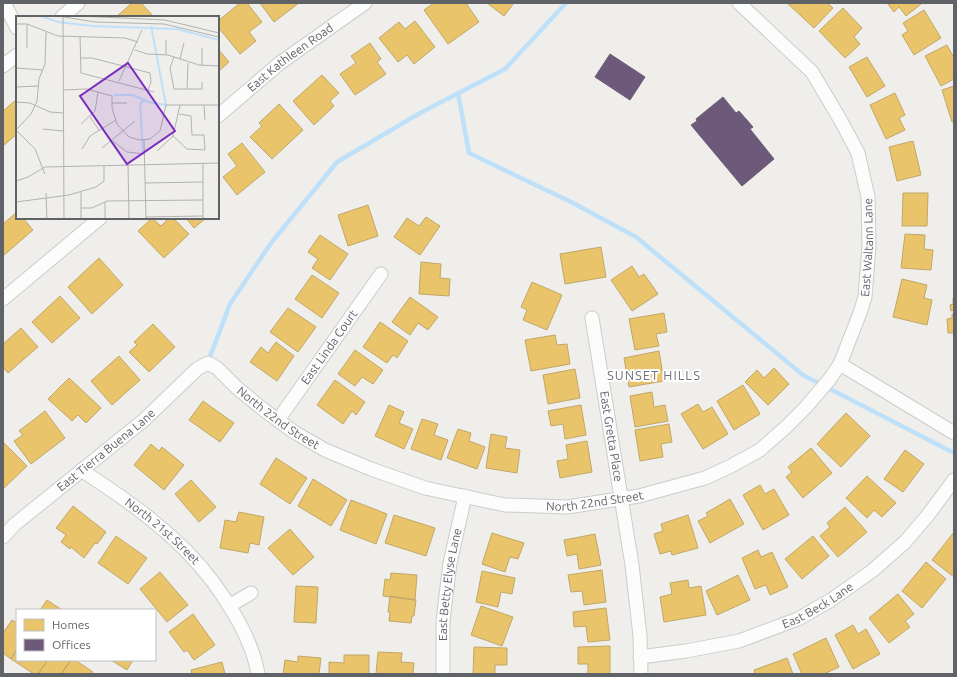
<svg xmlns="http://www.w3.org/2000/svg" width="957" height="677" font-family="Ubuntu,sans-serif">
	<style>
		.homes { fill: #e9c46a; stroke: #c0a769 }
		.offices { fill: #6d597a; stroke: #695c75 }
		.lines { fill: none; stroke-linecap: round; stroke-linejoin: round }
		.stream { stroke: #bfe0f9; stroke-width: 4.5 }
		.street-casing { stroke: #cbcccc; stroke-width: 15 }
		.street { stroke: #fdfcfc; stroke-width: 13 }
		.labels { text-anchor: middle; stroke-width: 4; stroke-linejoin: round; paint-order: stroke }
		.street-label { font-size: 12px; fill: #5f6368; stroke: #fff }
		.neighbourhood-label { font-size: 13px; letter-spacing: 1px; fill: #70757a; stroke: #fff }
		.inset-river { fill: none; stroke: #bfe0f9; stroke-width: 2 }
		.inset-road { fill: none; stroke: #b1b2b2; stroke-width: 1 }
		.view { fill: #7b2cbf; fill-opacity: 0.15; stroke: #7b2cbf; stroke-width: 2 }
		.inset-edge { fill: none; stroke: #5f6368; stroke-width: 2 }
	</style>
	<rect width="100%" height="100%" fill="#efeeea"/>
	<path class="homes" d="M132,3H141L154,17H116Z
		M240,3H247L262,22L249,32L256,41L240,54L218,27V21Z
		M260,3H299L274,22Z
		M434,3H447L448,4L450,3H466L479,22L448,44L424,10Z
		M487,3H514L504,16Z
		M787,3H827L833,8L814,28Z
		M887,3H920L921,4L906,16L899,7L894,12Z
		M843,8L862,28L854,37L860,44L845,58L819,31Z
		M924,10L941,38L914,55L902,35L908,31L903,23Z
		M415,21L435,47L414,64L407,55L398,62L379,38L399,22L405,29Z
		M370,43L381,59L377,62L386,74L355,95L340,74L356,63L351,56Z
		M947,45L954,58V79L941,86L925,56Z
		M218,49L229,62L218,72Z
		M867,57L885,86L867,97L849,67Z
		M322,75L339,93L330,101L334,106L314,125L293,101Z
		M954,86V122H952L942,90Z
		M895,93L905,115L899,118L905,130L886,139L870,105Z
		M16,100L17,101V134L3,146V111Z
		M279,104L303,130L272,159L250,137L262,126L259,123Z
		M913,141L921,175L897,181L889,147Z
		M242,143L265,172L237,195L223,177L237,166L228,154Z
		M903,193H928L927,226H902Z
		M368,205L378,236L348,246L338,215Z
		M17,212V218H23L33,230L3,256V224Z
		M426,217L440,226L420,255L394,237L407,218L419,226Z
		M152,218L161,226L169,218H173L189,234L164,258L138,231Z
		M186,218H206L194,228Z
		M905,234L925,235L924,249L933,250L931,270L901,268Z
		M320,235L348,254L330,280L312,268L318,259L308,252Z
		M601,247L606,277L565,284L560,254Z
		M99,258L123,285L92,314L68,287Z
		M421,262L441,264L440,278L450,279L449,296L419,294Z
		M632,266L639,277L644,274L658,294L632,311L611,280Z
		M312,275L339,293L322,318L295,299Z
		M902,279L927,285L924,298L932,300L927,325L893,317Z
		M532,282L562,295L547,330L523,320L527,310L521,307Z
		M60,296L80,318L52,343L32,322Z
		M410,297L438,317L428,330L418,323L410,335L392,322Z
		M953,298H954V314V310L951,311L950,305L953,304Z
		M288,308L316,327L298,352L270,332Z
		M664,313L667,332L656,334L659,346L635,350L629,319Z
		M952,314H954V333H948L947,319L952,318Z
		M380,322L408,341L397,358L393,355L387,363L363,347Z
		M153,324L175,347L149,372L129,352L137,345L134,342Z
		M21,328L38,347L8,373L3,367V344Z
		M555,335L557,345L567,344L570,364L531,371L525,340Z
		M276,342L294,356L277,381L250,362L261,347L268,353Z
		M355,350L383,370L373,384L362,377L355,386L338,374Z
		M659,351L664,381L629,387L624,358Z
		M119,356L140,380L112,405L91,381Z
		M774,368L789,384L768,405L745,382L757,370L764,378Z
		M575,369L580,398L548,404L543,375Z
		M69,378L101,408L86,423L78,415L72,421L48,399Z
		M335,380L365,402L356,415L352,411L343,424L317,405Z
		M743,385L760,414L734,430L717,401Z
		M652,392L654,407L665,405L668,421L635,427L630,396Z
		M203,401L234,423L220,442L189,420Z
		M698,404L703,412L712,407L728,434L703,449L681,414Z
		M389,405L404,412L399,423L413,429L404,449L375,436Z
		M581,405L586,435L565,439L563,424L551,426L548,411Z
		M45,411L65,438L31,464L14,441L23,435L19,431Z
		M846,413L870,436L841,467L817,444Z
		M422,419L438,424L434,435L448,440L441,460L411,449Z
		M669,424L672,442L661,444L663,457L640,461L635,430Z
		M458,429L471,433L469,441L485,447L477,469L447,458Z
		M491,434L507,437L505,448L520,450L517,473L486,468Z
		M587,441L592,472L560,478L557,461L568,459L566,445Z
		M4,443L27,466L3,489V445Z
		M151,444L159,451L162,447L184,465L164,490L134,465Z
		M811,448L832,473L803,498L786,477L792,472L788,467Z
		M905,450L924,464L903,492L884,479Z
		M276,458L307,478L290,504L260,484Z
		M867,476L896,503L882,517L874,510L867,518L846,498Z
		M313,479L347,500L331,526L298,506Z
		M191,480L216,507L199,522L175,494Z
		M760,485L765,494L774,489L789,515L763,530L743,495Z
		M730,499L744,524L710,543L698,521L708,516L706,513Z
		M351,500L387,514L376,544L340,530Z
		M73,506L106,532L97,544L95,543L84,558L71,547L70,549L61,542L66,535L56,528Z
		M845,507L867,532L838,557L820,536L830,527L827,523Z
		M239,512L264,517L259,545L250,543L248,553L220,548L225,520L236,522Z
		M394,515L435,528L426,556L385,543Z
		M688,515L698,548L672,555L671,551L660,554L654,534L663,531L661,524Z
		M290,529L314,557L293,575L268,548Z
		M954,532V577L932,560Z
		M492,533L524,543L518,559L510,557L505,572L482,564Z
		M595,534L601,565L579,569L577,554L567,556L564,540Z
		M116,536L147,558L128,584L98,563Z
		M813,536L829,556L802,579L785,559Z
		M758,550L761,557L772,552L788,587L770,595L766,585L755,589L742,558Z
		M926,562L946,579L922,608L902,591Z
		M602,570L606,602L584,605L582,591L571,592L568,575Z
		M482,571L515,578L512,594L501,592L498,607L476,602Z
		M160,572L188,605L167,622L140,589Z
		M391,573L417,575L415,600L383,596L385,579L390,580Z
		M738,575L750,600L717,615L706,591Z
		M688,580L689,588L701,586L706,615L664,622L660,597L672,594L670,583Z
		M296,586L318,587L316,623L294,622Z
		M898,594L914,614L905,621L910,627L889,643L869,618Z
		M390,596L416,600L414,616H412L411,623L389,621L390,612H388Z
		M47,600L62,610H40Z
		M481,606L513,617L502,646L471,635Z
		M606,608L610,640L588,642L586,626L574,627L573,612Z
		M193,614L215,645L194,660L187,650L184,652L169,632Z
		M12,620L17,623V649L11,659L3,653V633Z
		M853,625L858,634L866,629L880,654L853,669L835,635Z
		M826,638L839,667L824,674H802L793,654Z
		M610,646V674H588V664H578V647Z
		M474,647L507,648V665H495V674H473Z
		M17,649V660H48L38,674H34L11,659Z
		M378,652L402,653L401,662L414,663L413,674H376Z
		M344,655H369V674H329V662L344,663Z
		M298,656L321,658L319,674H283L285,660L298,662Z
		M787,658L793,674H755L754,670Z
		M48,660H71L61,674H38Z
		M71,660H75L93,672L92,674H61Z
		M111,660H133L127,670Z
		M222,662L225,674H192L191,670Z"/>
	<path class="offices" d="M610,54L645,77L630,100L595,77Z
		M723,97L736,113L739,111L753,127L750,129L774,159L742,186L691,125L697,121L696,119Z"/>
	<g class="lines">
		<path class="stream" d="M458,93L469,153L571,202L636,237L803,375L954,453
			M208,362L230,304L271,243L337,162L420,113L505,69L566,3"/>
		<defs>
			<g id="street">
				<path d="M4,3L17,28"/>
				<path d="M62,17L78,3"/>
				<path d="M3,66L17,55"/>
				<path id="s1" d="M218,116L280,63L365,3"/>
				<path d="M3,299L100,218"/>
				<path id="s2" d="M592,318L632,565L640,636L641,674"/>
				<path d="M840,364L954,433"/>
				<path id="s3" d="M278,420L381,274"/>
				<path id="s4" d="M81,470C129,501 179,536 213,582C219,590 225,599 230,607C243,628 254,650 258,674"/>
				<path id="s5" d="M3,537L14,525L144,420L197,369L208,363L217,368L237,388L264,410L294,432L325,450L371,469L425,488L505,505L567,507L639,496L705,478L731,466L760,450L786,427L806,407L829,380L840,364L860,313L865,297L869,246L868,197L858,153L841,121L812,72L739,3"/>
				<path d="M229,606L251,593"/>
				<path id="s6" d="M640,657L686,651L739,641L798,619L831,600L872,571L905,542L928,515L954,480"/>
				<path id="s7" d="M443,674V621L450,563L465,496"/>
			</g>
		</defs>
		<use href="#street" class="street-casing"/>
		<use href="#street" class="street"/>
	</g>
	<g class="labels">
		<g class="street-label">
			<text dy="4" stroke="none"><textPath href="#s1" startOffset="93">East Kathleen Road</textPath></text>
			<text dy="4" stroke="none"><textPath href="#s5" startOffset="1109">East Waltann Lane</textPath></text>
			<text dy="4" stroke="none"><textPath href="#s3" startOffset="89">East Linda Court</textPath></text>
			<text dy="4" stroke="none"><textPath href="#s5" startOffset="359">North 22nd Street</textPath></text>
			<text dy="4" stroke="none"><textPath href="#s2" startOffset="120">East Gretta Place</textPath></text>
			<text dy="4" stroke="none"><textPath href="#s5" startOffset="135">East Tierra Buena Lane</textPath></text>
			<text dy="4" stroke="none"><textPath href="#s5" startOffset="695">North 22nd Street</textPath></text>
			<text dy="4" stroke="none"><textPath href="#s4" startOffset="102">North 21st Street</textPath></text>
			<text dy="4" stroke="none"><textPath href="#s7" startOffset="90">East Betty Elyse Lane</textPath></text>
			<text dy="4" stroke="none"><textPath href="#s6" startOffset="187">East Beck Lane</textPath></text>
		</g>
		<g class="neighbourhood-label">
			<text x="654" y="380">SUNSET HILLS</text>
		</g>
	</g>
	<g transform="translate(16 16)">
		<rect width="203" height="203" fill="#efeeea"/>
		<path class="inset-river" d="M25,0L42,6L76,10L161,13L203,24M97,79H117L132,86L150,89L135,10M127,137L124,88L128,84"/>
		<path class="inset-road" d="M42,0L79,6L148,8L203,21M47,0L48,203M63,0L149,4L203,17M0,8H11L42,20L109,22L122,26M64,20L65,57L138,76M150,24V38M11,32V8M186,32V50M119,34L131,38L152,39L183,49L203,50M158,41L154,52L158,73H186V66M65,42H76L134,57L135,66L132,74M164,43L168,27M0,52L27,54M103,65L126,14M0,71L22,70M171,73L172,47M47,74L71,73L96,80V92L101,108L113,121L123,124L134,123L144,115L150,89H203M0,86L14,87L34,96L47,97M96,87H111M188,89L189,104M74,101L83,114M65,108L79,95L82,76M27,113L47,115M0,114L15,98L21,85L23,63L29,48L30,16M0,114L19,133L29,158M157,120L171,133L189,134L188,119H176L175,100L163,98M128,124L130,203M97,125L111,136L129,138M86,132L119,105M66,133L74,120L100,104M141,135L157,120L164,89M187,147V203M112,149L113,203M0,165L12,161L29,151L203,147M129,167L187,166M65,176V203M30,177L31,203M0,186L53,179L80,171L88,165V150M89,186V203M65,192H76L91,185L187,184M130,201L187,200"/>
		<path class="view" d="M112,47L159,115L111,148L64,80Z"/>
		<rect width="203" height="203" class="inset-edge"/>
	</g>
	<rect width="957" height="677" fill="none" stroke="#5f6368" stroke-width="8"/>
	<rect x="16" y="609" width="140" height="52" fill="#ffffff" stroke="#bfc1c3"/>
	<rect x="24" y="619" width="20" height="12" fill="#e9c46a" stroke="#bfc1c3"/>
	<text x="52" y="629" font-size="12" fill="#5f6368">Homes</text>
	<rect x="24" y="639" width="20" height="12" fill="#6d597a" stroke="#bfc1c3"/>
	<text x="52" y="649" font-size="12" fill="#5f6368">Offices</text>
</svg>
